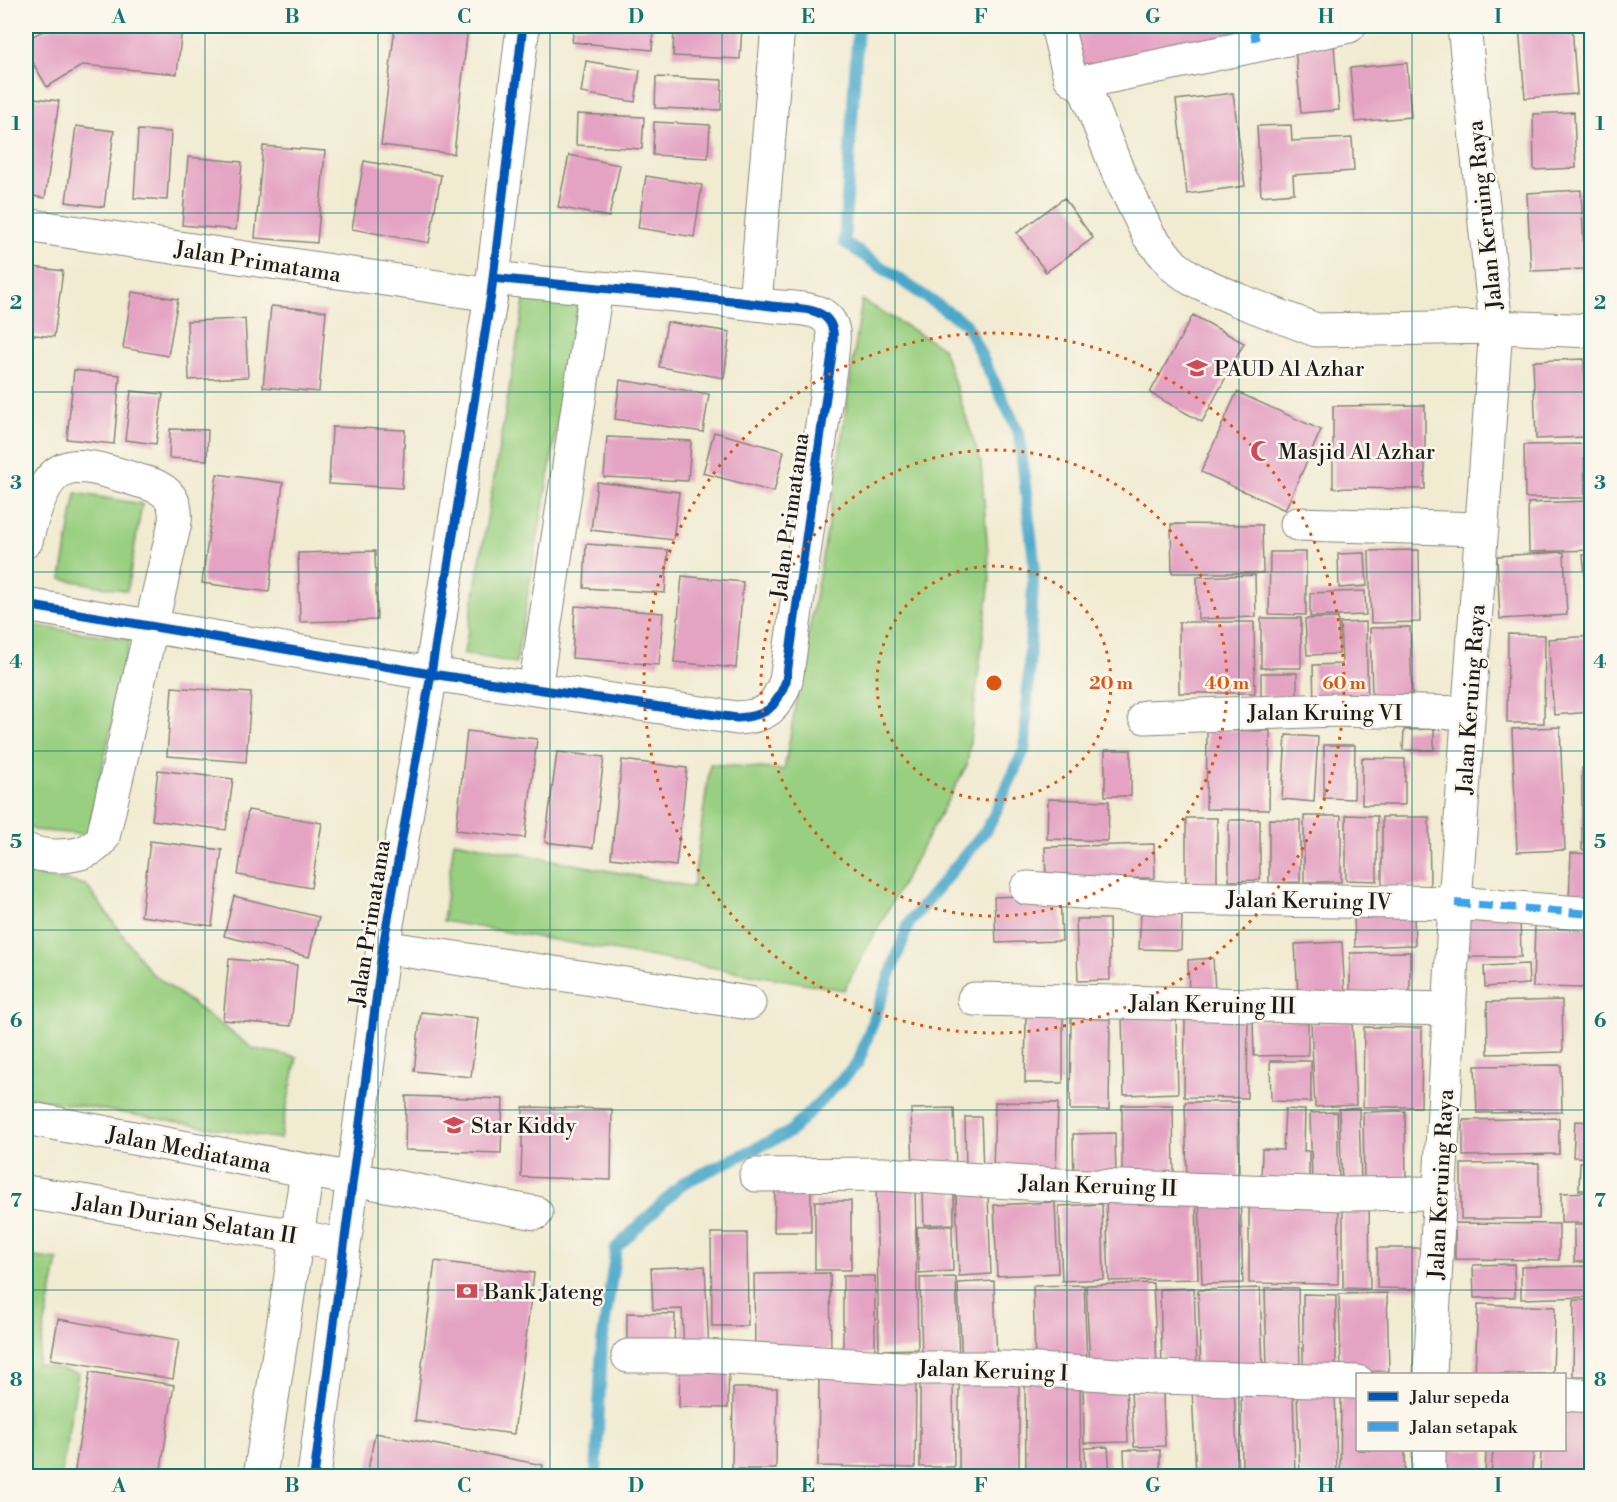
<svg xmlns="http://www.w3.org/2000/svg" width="1617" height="1502" font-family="'Libre Bodoni',serif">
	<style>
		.green { fill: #99cf80; stroke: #5a764e; stroke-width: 1.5 }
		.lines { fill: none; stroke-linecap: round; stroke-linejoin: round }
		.stream { stroke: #4aa7c9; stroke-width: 12 }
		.building { fill: #e4a3c3 }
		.minor-casing { stroke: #868477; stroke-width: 35 }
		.minor { stroke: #fff; stroke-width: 33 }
		.quiet { stroke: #3da2ea; stroke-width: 8; stroke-dasharray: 15 8; stroke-linecap: butt }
		.cycleway-casing { stroke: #fbf7ec; stroke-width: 13 }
		.cycleway { stroke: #0057b8; stroke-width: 9 }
		.grid { fill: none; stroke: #0f766e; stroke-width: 1.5; stroke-opacity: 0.55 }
		.ring { fill: none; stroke: #de560d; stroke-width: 3; stroke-dasharray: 3 6 }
		.labels { text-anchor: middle; stroke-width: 5; stroke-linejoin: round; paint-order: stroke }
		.street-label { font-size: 22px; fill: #1c1c1c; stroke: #fbf7ec }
		.poi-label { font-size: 22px; fill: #1c1c1c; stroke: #fbf7ec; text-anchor: start }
		.centre { fill: #de560d; stroke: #fbf7ec; stroke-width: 3 }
		.ring-label { font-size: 18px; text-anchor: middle; font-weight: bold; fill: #de560d; stroke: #fbf7ec; stroke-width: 5; stroke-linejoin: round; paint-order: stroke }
		.neatline { fill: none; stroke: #0f766e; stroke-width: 2 }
		.grid-label { font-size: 20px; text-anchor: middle; font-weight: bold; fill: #0f766e }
	</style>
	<rect width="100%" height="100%" fill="#fbf7ec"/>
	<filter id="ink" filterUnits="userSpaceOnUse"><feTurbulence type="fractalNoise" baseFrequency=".0167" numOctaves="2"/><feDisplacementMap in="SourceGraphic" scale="12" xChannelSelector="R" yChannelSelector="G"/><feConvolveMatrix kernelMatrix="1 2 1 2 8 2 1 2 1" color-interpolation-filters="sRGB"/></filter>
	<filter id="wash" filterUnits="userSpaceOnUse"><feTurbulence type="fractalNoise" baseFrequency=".008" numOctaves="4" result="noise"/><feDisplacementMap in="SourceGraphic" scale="24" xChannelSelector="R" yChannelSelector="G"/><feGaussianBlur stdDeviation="1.35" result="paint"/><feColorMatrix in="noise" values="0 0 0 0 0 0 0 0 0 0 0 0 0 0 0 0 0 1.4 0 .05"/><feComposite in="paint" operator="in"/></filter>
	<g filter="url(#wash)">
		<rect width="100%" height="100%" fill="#f1ebd2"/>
		<path class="green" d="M525,296L578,305L516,663L464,654Z
			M862,300L943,348L981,463L990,580L967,765L844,990L443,921L454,841L693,887L710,764L784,770L833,498Z
			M76,493L142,504L127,591L61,579Z
			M28,625L130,639L88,835L34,830L26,824V644Z
			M26,873L86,885L150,972L254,1049L297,1057L280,1139L26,1097Z
			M26,1256L58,1260L37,1364L78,1373L61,1476H26Z"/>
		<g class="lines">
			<path class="stream" d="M596,1476L602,1343L616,1248L683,1183L790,1132L858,1063L909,923L989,826L1025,748L1034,562L1019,433L966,324L844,242L858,26"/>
		</g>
		<g id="blocks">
			<path class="building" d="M54,26L182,27L177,74L83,65L47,87L26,51V39Z
				M395,26H468L454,154L381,145Z
				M574,26H654L652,50L572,42Z
				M674,26H742L740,59L673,56Z
				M1075,26H1244L1246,38L1082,67Z
				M1519,26H1572L1577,94L1525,98Z
				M1334,44L1339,110L1301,113L1295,48Z
				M586,61L640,70L635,102L581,93Z
				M1407,63L1411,117L1355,122L1350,68Z
				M656,77L722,80L721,110L655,108Z
				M1233,93L1245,186L1187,194L1176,100Z
				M26,97L59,101L45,198L26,195Z
				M1574,112L1576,168L1534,170L1533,114Z
				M577,114L644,117L642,149L576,145Z
				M654,122L710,125L708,158L653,155Z
				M1291,125L1292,141L1352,138L1354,171L1293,175L1294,193L1261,196L1257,126Z
				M76,126L114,131L104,207L66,202Z
				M138,130L171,132L167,200L134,198Z
				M263,146L325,151L317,243L255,238Z
				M569,155L620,165L609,217L558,207Z
				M188,157L242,162L236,230L182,225Z
				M364,161L441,175L429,243L352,229Z
				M646,176L702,185L694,237L638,228Z
				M1581,190L1585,269L1531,271L1527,193Z
				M1064,198L1093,238L1046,272L1017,233Z
				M26,266L63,271L54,337L26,334Z
				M132,292L178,299L168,356L123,348Z
				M271,306L326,311L319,392L263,387Z
				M1193,315L1244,343L1202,422L1150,393Z
				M245,319L248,377L189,380L187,321Z
				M667,322L730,332L724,378L659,367Z
				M1584,359L1587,437L1536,439L1533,361Z
				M74,370L120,375L114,444L67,439Z
				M620,380L709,394L703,432L615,419Z
				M131,391L163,394L156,444L125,440Z
				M1237,392L1321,430L1285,510L1201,472Z
				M1425,405V489L1333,488V406Z
				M332,427L405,430L402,488L329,484Z
				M170,429L208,430L207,460L169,458Z
				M714,432L784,451L774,492L703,473Z
				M607,437L691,441L688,481L604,477Z
				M1584,444L1585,498H1525L1524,445Z
				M217,474L283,483L269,592L202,583Z
				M597,482L679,492L673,540L591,530Z
				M1590,501L1592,550L1529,552L1528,503Z
				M1171,524L1262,525L1263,573H1172Z
				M586,544L668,550L665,593L584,588Z
				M1419,550L1420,622L1371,623L1369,551Z
				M375,551L377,620L300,622L298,553Z
				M1270,552H1306V615L1269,614Z
				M1564,552L1567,615L1500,619L1497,556Z
				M1365,553L1367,586L1339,588L1338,554Z
				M1592,554V584L1586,585L1583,555Z
				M1255,575L1256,617L1198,619L1197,577Z
				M682,576L743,582L736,668L674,662Z
				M1365,591L1366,615L1310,617V593Z
				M575,606L663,613L659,665L572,658Z
				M1261,618H1301V668H1261Z
				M1338,618L1339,654L1307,655L1305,619Z
				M1179,622H1254L1255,693H1179Z
				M1366,622L1368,703L1314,704L1313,665L1342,664L1340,623Z
				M1410,627L1412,695L1372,696L1370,628Z
				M1508,634L1545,635L1544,723H1507Z
				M1592,636V712L1554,715L1548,639Z
				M1261,673H1297V696H1261Z
				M172,687L251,693L246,762L167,756Z
				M1560,727L1565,850L1517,852L1512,729Z
				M1434,729V750H1403L1404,730Z
				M1207,730L1270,731L1269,810L1206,809Z
				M467,731L537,739L525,838L456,830Z
				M1286,735L1318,737L1314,802L1282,799Z
				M1324,745H1355L1354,799L1324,798Z
				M1105,750H1131V796H1105Z
				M557,752L604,757L593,848L545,842Z
				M1362,758L1405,759V805H1362Z
				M622,760L687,768L676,866L611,858Z
				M1582,768H1592V850H1582Z
				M158,770L233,779L226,830L152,820Z
				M1048,799L1109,801L1108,841L1047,839Z
				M248,810L322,823L311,888L238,875Z
				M1346,815L1377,816V881L1346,880Z
				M1304,816H1341V882H1304Z
				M1382,817H1429L1430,886H1382Z
				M1186,818H1217V885H1186Z
				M1269,819L1300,820V882L1269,883Z
				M1229,820H1260V880L1229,881Z
				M150,841L222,850L212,926L141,916Z
				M1154,844L1155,878L1046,880L1045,847Z
				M1571,853L1592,854V902L1569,901Z
				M1060,895L1062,941L996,943L994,897Z
				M234,896L319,917L309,957L224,936Z
				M1141,913L1182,915L1181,950L1139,949Z
				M1414,913L1415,945L1355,947L1354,915Z
				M1466,915H1520L1521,957H1466Z
				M1076,919H1109L1110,980L1078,981Z
				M1535,924L1592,926V988L1533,987Z
				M1342,942L1345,995L1298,997L1295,944Z
				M1410,952V996H1350V953Z
				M1213,958L1215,991L1189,993L1188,960Z
				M229,959L297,965L291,1026L223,1020Z
				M1528,964L1529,984L1485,987L1484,966Z
				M1562,1000L1563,1052L1488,1054L1487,1002Z
				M421,1012L478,1018L471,1077L414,1071Z
				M1026,1015H1063V1083H1025Z
				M1122,1015H1176L1178,1093L1124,1095Z
				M1185,1015H1248L1247,1098L1184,1097Z
				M1071,1018L1110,1019L1109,1110H1070Z
				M1308,1019V1055L1254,1056L1253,1020Z
				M1352,1021L1356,1105L1315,1107L1311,1023Z
				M1364,1027L1422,1028L1421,1107H1363Z
				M1270,1061H1311V1102L1271,1101Z
				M1561,1065L1562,1112L1477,1113L1475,1066Z
				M406,1096L503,1099L501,1153L405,1150Z
				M995,1102L1058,1103L1056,1173L993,1171Z
				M1185,1102H1238L1239,1178L1187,1179Z
				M1122,1105H1173L1174,1177H1122Z
				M523,1107L612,1109L611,1180L521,1177Z
				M954,1108L956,1169L913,1171L911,1109Z
				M1359,1108L1361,1185L1342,1186L1339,1109Z
				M1285,1109L1305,1110L1304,1151H1309V1186L1261,1184L1262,1149L1283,1150Z
				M1405,1111L1406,1179L1364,1180L1363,1112Z
				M1337,1112L1339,1182L1312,1183L1310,1113Z
				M965,1117H981L983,1170L966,1171Z
				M1559,1118V1154L1463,1156V1120Z
				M1575,1121L1592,1122V1158L1573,1157Z
				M1115,1133L1116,1178L1074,1179L1073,1134Z
				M1580,1162L1592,1163V1190H1579Z
				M1539,1163V1219H1461V1164Z
				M915,1184L918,1349L879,1350L876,1185Z
				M775,1188H811V1232H774Z
				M923,1191H954V1224L924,1225Z
				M1592,1192V1223H1561V1193Z
				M988,1193L991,1274L959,1276L956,1195Z
				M1240,1193L1243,1283L1202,1284L1199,1195Z
				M1196,1196L1198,1279L1109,1281L1106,1199Z
				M1343,1200H1369L1370,1289L1343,1288Z
				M815,1201H851V1270H815Z
				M1055,1202L1058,1273L997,1276L994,1205Z
				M1102,1204L1104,1279L1062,1281L1059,1206Z
				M1339,1205L1338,1284L1249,1283V1206Z
				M1455,1223L1559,1224V1260L1455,1259Z
				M1574,1225H1592V1262H1574Z
				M952,1226L953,1271L919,1273L917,1227Z
				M711,1233H747L748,1326H712Z
				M1377,1248H1420V1289L1377,1288Z
				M435,1261L534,1273L514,1434L415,1421Z
				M1514,1264L1515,1297L1474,1298L1473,1265Z
				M705,1266L709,1351H684L682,1309L653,1310L651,1268Z
				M1589,1266L1590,1297L1521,1299V1267Z
				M830,1273L831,1350L755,1352L754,1274Z
				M843,1276H875V1354L843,1355Z
				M956,1277L959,1360L922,1361L920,1278Z
				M994,1281L997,1363L962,1364L958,1283Z
				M1153,1283L1157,1366L1090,1369L1086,1285Z
				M1084,1285L1087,1364L1035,1365L1033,1286Z
				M1194,1288L1197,1367L1162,1368L1160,1289Z
				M1260,1288L1263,1368L1201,1370L1198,1290Z
				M1265,1288H1298L1300,1371L1267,1372Z
				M1387,1293L1389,1371L1341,1372L1339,1294Z
				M1303,1294L1336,1295V1369H1303Z
				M1574,1300H1592V1376H1573Z
				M1478,1304L1555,1307L1553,1374H1475Z
				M627,1313L675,1314L674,1349L627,1348Z
				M58,1319L179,1340L173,1379L51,1359Z
				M680,1362L729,1363L728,1408L679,1407Z
				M90,1372L174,1385L160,1476H74Z
				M959,1372H1019V1476H959Z
				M920,1373H953L954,1467H920Z
				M819,1376L916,1377L915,1468L818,1466Z
				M1080,1378L1081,1476H1026L1025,1379Z
				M1126,1381L1128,1442L1084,1443L1083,1382Z
				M1234,1386L1238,1476H1196L1192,1389Z
				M733,1388H777L776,1469H732Z
				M1293,1388L1295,1476H1242L1241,1389Z
				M1335,1390L1337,1476H1300L1297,1392Z
				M1163,1392L1165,1446L1134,1447L1131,1393Z
				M1341,1397H1358V1450H1405V1476H1340Z
				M1564,1407L1592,1408V1476H1540L1541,1450H1564Z
				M375,1433L543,1465L541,1476H367Z
				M1108,1447L1110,1476H1086L1085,1448Z
				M1124,1450H1160V1474L1125,1475Z
				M1443,1450H1486L1485,1476H1442Z
				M1493,1450H1534L1531,1476H1491Z"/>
		</g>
	</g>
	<g filter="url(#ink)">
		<use href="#blocks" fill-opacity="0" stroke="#868477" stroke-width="1.5"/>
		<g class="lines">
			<defs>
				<path id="minor" d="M1057,26L1070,77L1078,83L1349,26
					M1083,83L1118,172L1149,236L1174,266L1192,279L1238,300L1316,330L1496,327L1592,331
					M26,225L491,295
					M755,304L778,26
					M1297,524L1482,529
					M26,541C50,444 72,461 153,485C170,492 177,503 175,522L103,837C90,860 47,859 26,850
					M26,605L431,674L737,718C767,716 775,709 786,681L832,354C833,341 837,326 824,316C812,307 786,308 771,306C679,293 586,288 493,278
					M535,689L596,289
					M1145,717L1334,710L1469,713
					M1027,888L1163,898L1455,903L1592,914
					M383,947L749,1003
					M974,999L1450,1009
					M26,1118L536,1213
					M756,1175L884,1174L1059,1185L1346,1194L1440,1193
					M26,1192L297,1236L344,1246
					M628,1356H703L902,1368H1004L1152,1377L1358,1382
					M1430,1374L1455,903L1496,327L1464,26
					M1564,1394L1592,1396
					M260,1476L307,1172
					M314,1476L383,947L431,674L491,295L523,26
					M1429,1476V1450"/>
			</defs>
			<use href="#minor" class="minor-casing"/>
			<use href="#minor" class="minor"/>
			<path class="quiet" d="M1253,26L1256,43
				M1455,903L1592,914"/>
			<defs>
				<path id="cycleway" d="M26,605L431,674L737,718C767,716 775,709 786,681L832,354C833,341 837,326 824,316C812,307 786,308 771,306C679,293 586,288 493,278
					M314,1476L383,947L431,674L491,295L523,26"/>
			</defs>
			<use href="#cycleway" class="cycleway-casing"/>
			<use href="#cycleway" class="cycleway"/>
		</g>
	</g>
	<path class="grid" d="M205,26V1476M378,26V1476M550,26V1476M722,26V1476M895,26V1476M1067,26V1476M1239,26V1476M1412,26V1374M26,213H1592M26,392H1592M26,572H1592M26,751H1592M26,930H1592M26,1110H1592M26,1290H1592M1412,1450V1476"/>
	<g class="ring">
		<circle cx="994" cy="683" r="117"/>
		<circle cx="994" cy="683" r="233"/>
		<circle cx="994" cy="683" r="350"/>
	</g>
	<defs>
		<symbol id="school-bare" viewBox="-9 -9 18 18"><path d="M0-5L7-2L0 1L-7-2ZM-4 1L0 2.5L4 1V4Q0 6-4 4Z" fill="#d1495b" stroke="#fbf7ec" stroke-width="2.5" paint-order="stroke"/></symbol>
		<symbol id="mosque-bare" viewBox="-9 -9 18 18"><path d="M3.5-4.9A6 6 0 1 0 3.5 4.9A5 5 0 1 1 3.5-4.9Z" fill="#d1495b" stroke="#fbf7ec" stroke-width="2.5" paint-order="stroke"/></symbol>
		<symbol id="bank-bare" viewBox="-9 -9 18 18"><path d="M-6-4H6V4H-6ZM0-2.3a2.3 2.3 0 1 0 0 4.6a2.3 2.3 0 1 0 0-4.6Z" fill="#d1495b" stroke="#fbf7ec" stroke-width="2.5" paint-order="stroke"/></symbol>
	</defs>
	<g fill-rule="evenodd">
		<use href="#school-bare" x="1182" y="353" width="30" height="30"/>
		<use href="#mosque-bare" x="1246" y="436" width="30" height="30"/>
		<use href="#school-bare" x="439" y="1110" width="30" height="30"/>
		<use href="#bank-bare" x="452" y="1276" width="30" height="30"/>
	</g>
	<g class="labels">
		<g class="street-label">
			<text transform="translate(1484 215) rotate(-96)" y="8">Jalan Keruing Raya</text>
			<text transform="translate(258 261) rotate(9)" y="8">Jalan Primatama</text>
			<text transform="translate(789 516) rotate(-82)" y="8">Jalan Primatama</text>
			<text transform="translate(1470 699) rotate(-86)" y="8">Jalan Keruing Raya</text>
			<text x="1325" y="720">Jalan Kruing VI</text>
			<text transform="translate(1309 900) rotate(1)" y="8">Jalan Keruing IV</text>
			<text transform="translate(369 923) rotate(-81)" y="8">Jalan Primatama</text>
			<text transform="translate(1212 1004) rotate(1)" y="8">Jalan Keruing III</text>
			<text transform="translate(189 1149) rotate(11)" y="8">Jalan Mediatama</text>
			<text transform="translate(1440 1184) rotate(-87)" y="8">Jalan Keruing Raya</text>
			<text transform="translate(1098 1185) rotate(2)" y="8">Jalan Keruing II</text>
			<text transform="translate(185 1218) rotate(9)" y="8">Jalan Durian Selatan II</text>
			<text transform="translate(993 1370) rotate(2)" y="8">Jalan Keruing I</text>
		</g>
		<g class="poi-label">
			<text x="1214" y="376">PAUD Al Azhar</text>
			<text x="1278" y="459">Masjid Al Azhar</text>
			<text x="471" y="1133">Star Kiddy</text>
			<text x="484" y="1299">Bank Jateng</text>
		</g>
	</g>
	<circle cx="994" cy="683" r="9" class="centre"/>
	<g class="ring-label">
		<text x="1111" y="689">20 m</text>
		<text x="1227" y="689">40 m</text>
		<text x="1344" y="689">60 m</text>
	</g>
	<rect width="1617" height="1502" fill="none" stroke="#fbf7ec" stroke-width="66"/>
	<rect x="1356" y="1373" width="210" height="78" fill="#fbf7ec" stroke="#a29f99" stroke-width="1.5"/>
	<rect x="1368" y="1392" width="30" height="9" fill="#0057b8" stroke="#a29f99" stroke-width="1.5"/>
	<text x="1410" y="1403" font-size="18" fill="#1c1c1c">Jalur sepeda</text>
	<rect x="1368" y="1422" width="30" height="9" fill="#3da2ea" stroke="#a29f99" stroke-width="1.5"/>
	<text x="1410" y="1433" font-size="18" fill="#1c1c1c">Jalan setapak</text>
	<rect x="33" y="33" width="1551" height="1436" class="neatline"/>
	<g class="grid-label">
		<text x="119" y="23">A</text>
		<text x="292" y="23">B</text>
		<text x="464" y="23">C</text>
		<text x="636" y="23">D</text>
		<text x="808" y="23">E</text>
		<text x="981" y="23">F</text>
		<text x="1153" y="23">G</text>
		<text x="1326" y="23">H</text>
		<text x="1498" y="23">I</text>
		<text x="16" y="130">1</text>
		<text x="1600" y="130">1</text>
		<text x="16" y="309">2</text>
		<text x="1600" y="309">2</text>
		<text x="16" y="489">3</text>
		<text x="1600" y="489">3</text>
		<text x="16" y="668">4</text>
		<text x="1600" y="668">4</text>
		<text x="16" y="848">5</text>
		<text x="1600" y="848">5</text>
		<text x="16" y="1027">6</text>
		<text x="1600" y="1027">6</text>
		<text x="16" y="1207">7</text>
		<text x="1600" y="1207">7</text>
		<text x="16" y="1386">8</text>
		<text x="1600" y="1386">8</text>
		<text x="119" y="1492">A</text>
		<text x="292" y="1492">B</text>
		<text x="464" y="1492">C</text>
		<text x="636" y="1492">D</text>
		<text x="808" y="1492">E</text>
		<text x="981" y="1492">F</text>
		<text x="1153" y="1492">G</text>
		<text x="1326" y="1492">H</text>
		<text x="1498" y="1492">I</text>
	</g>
</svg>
